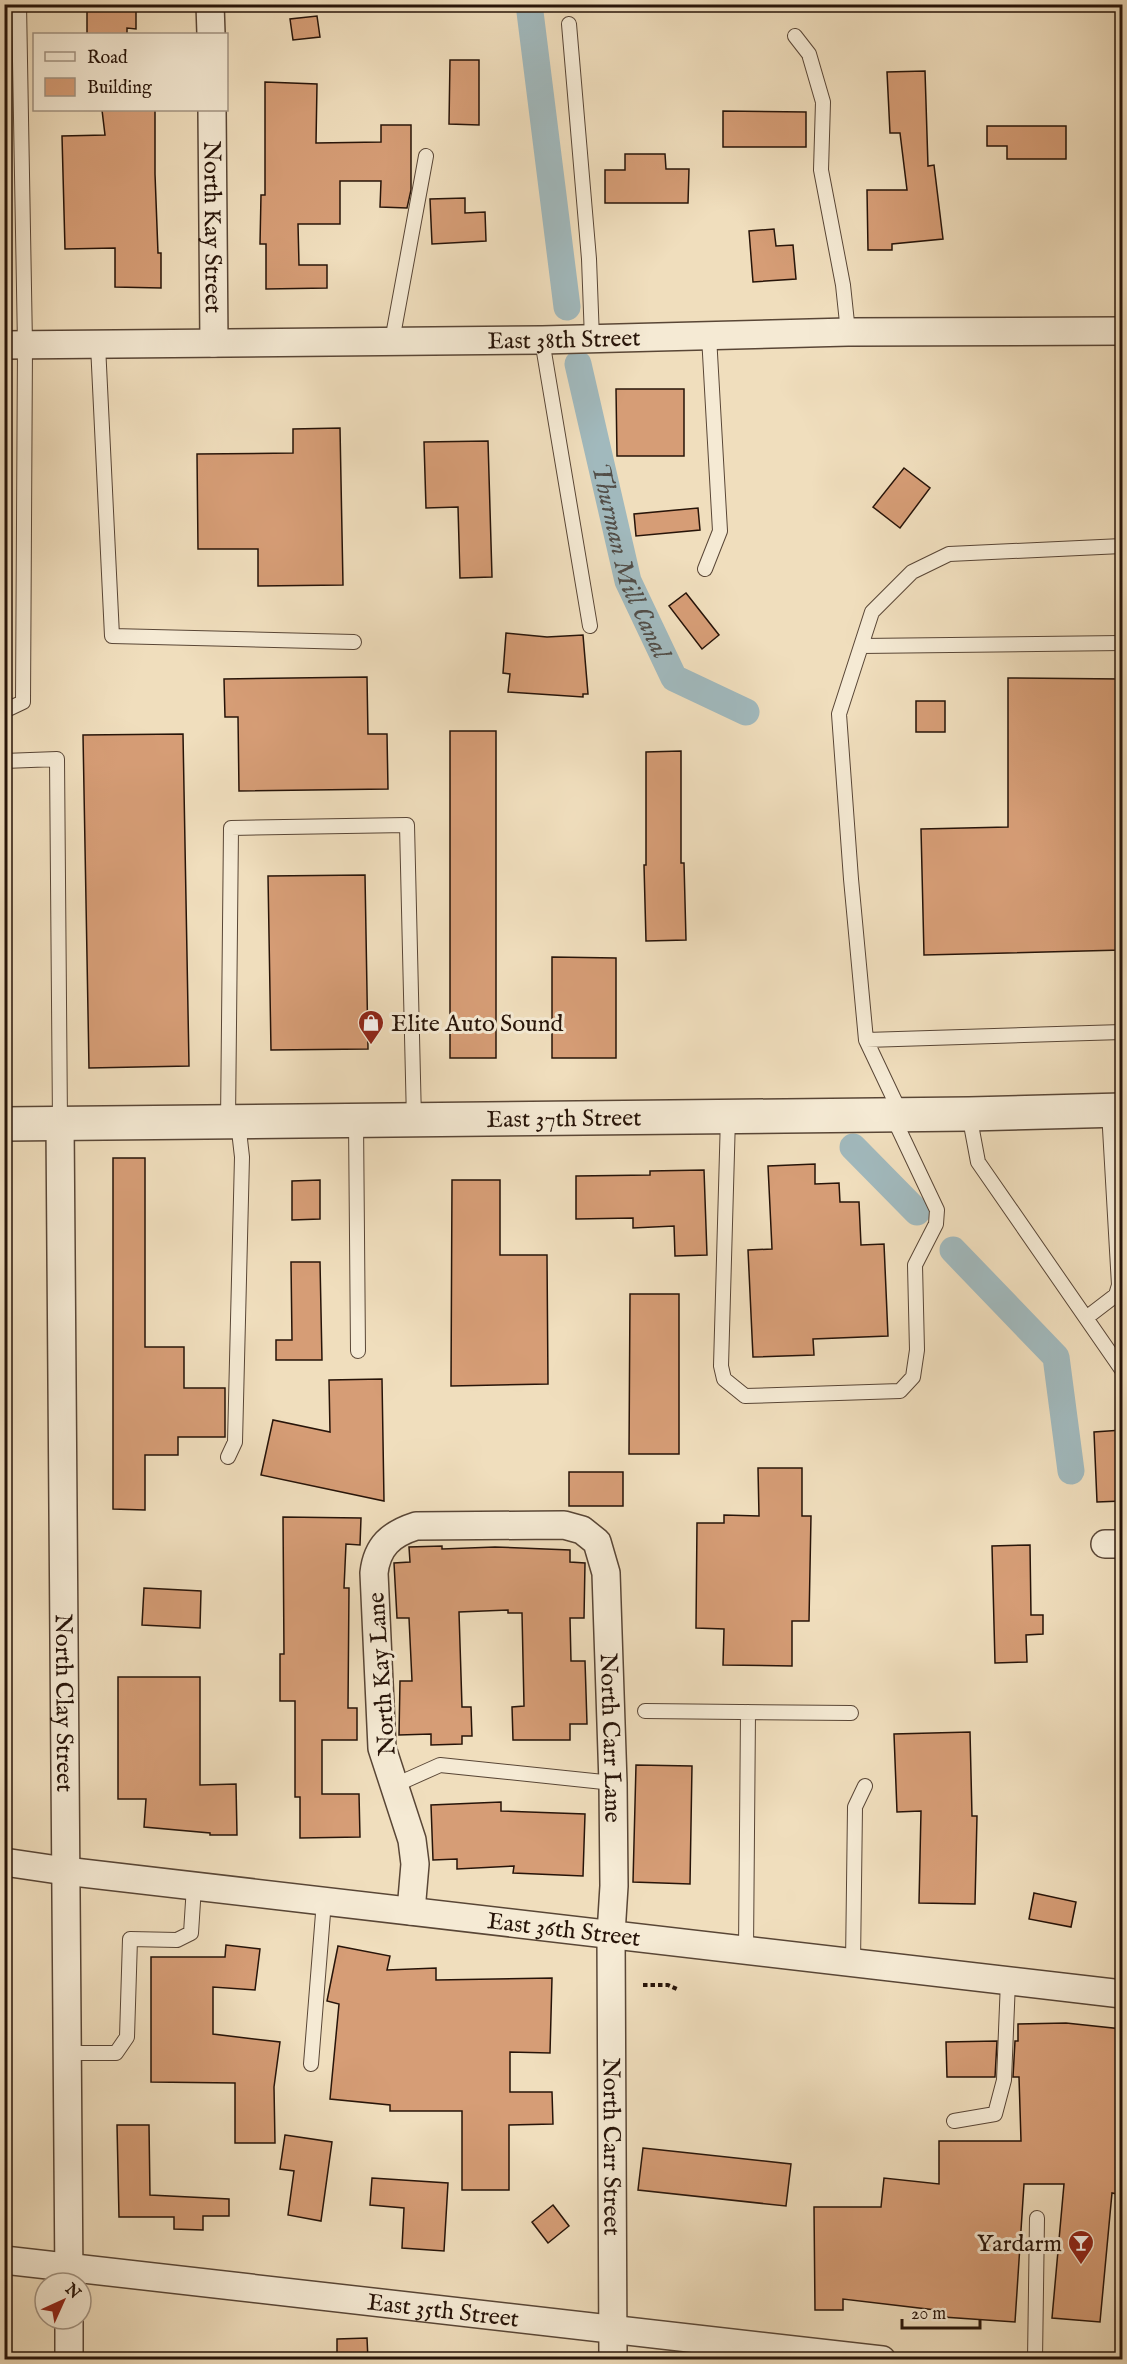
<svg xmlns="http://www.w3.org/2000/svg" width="1127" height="2364" font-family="'IM FELL English',serif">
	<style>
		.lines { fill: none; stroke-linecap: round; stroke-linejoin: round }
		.canal { stroke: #a1b9bd; stroke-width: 27 }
		.building { fill: #d69d76; stroke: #271409; stroke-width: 1.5 }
		.service-casing { stroke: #594636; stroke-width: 16 }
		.minor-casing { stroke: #594636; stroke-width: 30 }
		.tertiary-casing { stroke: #594636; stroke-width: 36 }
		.path { stroke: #271409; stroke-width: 4; stroke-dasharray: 4.5 3; stroke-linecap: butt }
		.service { stroke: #f5ead4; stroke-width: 14 }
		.minor { stroke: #f5ead4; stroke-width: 27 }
		.tertiary { stroke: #f5ead4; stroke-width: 33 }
		.labels { text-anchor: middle; stroke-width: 6; stroke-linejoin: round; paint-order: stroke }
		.street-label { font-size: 24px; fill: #271409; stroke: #f5ead4 }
		.poi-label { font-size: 24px; fill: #271409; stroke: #f5ead4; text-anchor: start }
		.water-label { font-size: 26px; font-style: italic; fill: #524e48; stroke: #f5ead4 }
	</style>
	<rect width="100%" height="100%" fill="#f0debd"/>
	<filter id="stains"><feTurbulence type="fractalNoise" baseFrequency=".00333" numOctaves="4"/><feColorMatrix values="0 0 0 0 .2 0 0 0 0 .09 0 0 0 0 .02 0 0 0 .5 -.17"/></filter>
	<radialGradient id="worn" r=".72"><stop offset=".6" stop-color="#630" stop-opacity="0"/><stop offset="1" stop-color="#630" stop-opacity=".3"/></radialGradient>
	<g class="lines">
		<g class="canal">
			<path d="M529,4L567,307"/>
			<path id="s1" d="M578,364L628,581L674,678L746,712"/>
			<path d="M853,1147L917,1212"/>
			<path d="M953,1250L1056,1357L1071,1471"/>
		</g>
	</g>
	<path class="building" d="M87,4H136V29L127,28V34H87Z
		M317,16L320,37L293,40L290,19Z
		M450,60H479V125L449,124Z
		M925,71L928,166L934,165L943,239L892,244V250H868L867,190H907L900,133H890L887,72Z
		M265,82L317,84L316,143L381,142V125H411V190L407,208L380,207L381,181H340V224H298L299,265H327V288L266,289V244H260L261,195H265Z
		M102,110H155V174L158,253H161V288L115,287V248L65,249L62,136L105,135Z
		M723,111L806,112V147H723Z
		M987,126H1066V159H1007V146H987Z
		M625,154H665L666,169H689L688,203H605V170H625Z
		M465,198V213L485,212L486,241L432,244L430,199Z
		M774,229L776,246L793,245L796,279L753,282L749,231Z
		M616,389H684V456H617Z
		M340,428L343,585L258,586V549H198L197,454L293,453V429Z
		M488,441L492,577L460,578L458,507L426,508L424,442Z
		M904,468L930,488L900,528L873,507Z
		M698,508L700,530L636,536L634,514Z
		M686,593L719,635L702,649L669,606Z
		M506,633L547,637L583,635L588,694H583V697L508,692L510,674L503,673Z
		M367,677L368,734H387L388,789L239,791L238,717H225L224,679Z
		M1008,678L1122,679V950L924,955L921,829L1008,827Z
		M916,701H945V732H916Z
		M450,731H496V1058H450Z
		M183,734L189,1066L89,1068L83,735Z
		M681,751V863H684L686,940L646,941L644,865H646V752Z
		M365,875L368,1049L271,1050L268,876Z
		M552,957L616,958V1058H552Z
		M113,1158H145V1347H184V1388H225V1437H178V1455H145V1510L113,1509Z
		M815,1164V1184L839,1183L840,1202H859L861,1245L884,1244L888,1336L813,1339L814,1355L753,1357L748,1250L772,1249L768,1166Z
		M704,1170L707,1255L675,1256L674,1226L633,1228V1218L576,1219V1176L650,1175V1171Z
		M320,1180V1219L292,1220V1181Z
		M452,1180H500V1255H547L548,1384L451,1386Z
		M291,1262H320L322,1360H276V1340H292Z
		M630,1294H679V1454H629Z
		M382,1379L384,1501L261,1475L273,1420L330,1432L329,1380Z
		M1122,1430V1501L1097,1502L1094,1432Z
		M758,1468H802V1516H811L809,1621H792V1666L723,1665L724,1629L696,1628L697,1523H724V1515L759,1516Z
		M569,1472H623V1506H569Z
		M283,1517L361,1518L360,1545L346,1544L344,1588H349L348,1708H357V1740H322V1794H359L360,1837L300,1838V1797H295V1701H280V1654H284Z
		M1030,1545L1031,1615H1043V1634L1026,1635L1027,1662L995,1663L992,1546Z
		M442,1546V1549L495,1547L570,1550V1562L585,1563L584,1618H570L571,1661H585L587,1724H570V1740H513L512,1707L524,1706L522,1613H508V1610L459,1612L462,1707H471L472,1736H462V1744L431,1745V1734L399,1735L400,1681H412L409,1618H397L394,1563L410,1562L409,1547Z
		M144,1588L201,1591L200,1628L142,1625Z
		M118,1677H200V1785L236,1784L237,1835H210V1833L144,1827L146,1799H118Z
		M970,1732L972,1816H977L975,1904L919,1903L921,1811L897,1812L894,1734Z
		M636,1765L692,1766L690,1884L633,1882Z
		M501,1802V1811L585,1814L583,1876L513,1873L514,1866L457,1869V1859L433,1860L431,1805Z
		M1034,1893L1076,1902L1071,1927L1029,1919Z
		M226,1945L260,1949L255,1990L213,1987V2034L280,2042L274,2087L275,2143H235V2083L151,2082V1957H225Z
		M338,1946L390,1956L387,1970L436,1968V1980L552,1978L550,2053L510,2052V2092H552L553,2124L509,2125V2190H462V2111H390V2105L330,2099L339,2004L327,2001Z
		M1066,2023L1122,2029L1120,2089H1122V2195L1112,2193L1100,2322L1052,2318L1064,2184H1024L1015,2322L943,2317L944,2311L843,2299V2310H815L814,2207H881L884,2178L939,2184V2141H1021L1019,2077H1013L1015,2041H1018V2024Z
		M997,2041L995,2077H947L946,2042Z
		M117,2125H149L150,2195L229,2199V2216H203V2230L174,2229V2217H119Z
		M285,2135L332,2142L321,2221L288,2215L294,2171L280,2169Z
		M643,2148L791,2164L786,2206L638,2190Z
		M372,2178L448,2183L444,2251L402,2248L404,2208L370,2205Z
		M553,2205L569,2226L548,2243L532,2222Z
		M367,2338L368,2360H337V2339Z"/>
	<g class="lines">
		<defs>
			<path id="service" d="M569,24L589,259L592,339
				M795,36L809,54L823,102L821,170L843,285L848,332
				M542,340L590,626
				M392,341L426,156
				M98,345L112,636L354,642
				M1122,546L949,554L912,572L872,612L861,646L1122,643
				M705,569L720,531L709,336
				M861,646L839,714L851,879L866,1040L901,1114
				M4,711L23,702L25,345L19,4
				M4,761L57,759L60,1123
				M866,1040L1122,1032
				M969,1114L978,1162L1122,1370
				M728,1117L721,1366L724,1379L745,1396L900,1391L913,1377L917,1350L915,1265L936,1224L937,1210L892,1115
				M356,1120L358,1351
				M228,1122L231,828L407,825L414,1120
				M1086,1318L1116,1295L1119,1285L1109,1111
				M228,1457L235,1442L242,1157L238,1122
				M645,1711L851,1713
				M393,1786L440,1765L613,1783
				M746,1950L748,1712
				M853,1963L855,1807L865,1786
				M67,2053H116L127,2037L130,1939L177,1940L191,1933L194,1886
				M311,2064L324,1901
				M954,2121L995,2114L1004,2080L1008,1981
				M1035,2360L1037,2218"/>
			<g id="minor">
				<path d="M210,4L211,34"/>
				<path id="s2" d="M212,110L214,343"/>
				<path id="s3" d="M4,345L542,340L848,332L1122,331"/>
				<path id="s4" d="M60,1123L69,2283"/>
				<path d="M1105,1544H1122"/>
				<path id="s5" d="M4,1862L65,1871L1122,1994"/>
				<path id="s6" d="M411,1911L415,1864L412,1840L382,1748L374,1573C377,1546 391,1534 416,1526L564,1525L582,1530L597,1542L606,1573L613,1783L614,1886L611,1934L613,2360"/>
				<path id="s7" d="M4,2260L882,2360"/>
				<path d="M69,2319V2360"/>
			</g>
			<g id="tertiary">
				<path id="s8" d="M4,1124L969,1114L1122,1110"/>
			</g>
		</defs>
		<use href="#service" class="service-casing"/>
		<use href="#minor" class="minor-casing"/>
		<use href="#tertiary" class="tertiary-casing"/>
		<path class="path" d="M643,1985H668L679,1990"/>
		<use href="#service" class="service"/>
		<use href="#minor" class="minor"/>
		<use href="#tertiary" class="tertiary"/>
	</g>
	<defs>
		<symbol id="shop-pin" viewBox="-11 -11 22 30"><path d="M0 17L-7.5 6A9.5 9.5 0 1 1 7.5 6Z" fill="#8f2418" stroke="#f5ead4"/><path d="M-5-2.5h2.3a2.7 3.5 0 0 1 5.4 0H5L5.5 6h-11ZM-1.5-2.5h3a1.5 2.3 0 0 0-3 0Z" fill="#fff"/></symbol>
		<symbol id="bar-pin" viewBox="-11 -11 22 30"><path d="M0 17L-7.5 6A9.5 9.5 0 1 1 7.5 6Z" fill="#8f2418" stroke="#f5ead4"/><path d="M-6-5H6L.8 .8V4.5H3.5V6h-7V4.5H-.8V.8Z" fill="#fff"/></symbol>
	</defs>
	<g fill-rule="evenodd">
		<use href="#shop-pin" x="356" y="1008" width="30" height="40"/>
		<use href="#bar-pin" x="1066" y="2228" width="30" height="40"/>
	</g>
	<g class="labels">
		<g class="street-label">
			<text dy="8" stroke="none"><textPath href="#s2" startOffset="117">North Kay Street</textPath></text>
			<text dy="8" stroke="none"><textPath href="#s3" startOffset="560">East 38th Street</textPath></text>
			<text dy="8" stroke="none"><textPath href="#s8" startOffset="560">East 37th Street</textPath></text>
			<text transform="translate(381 1674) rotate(-94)" y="8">North Kay Lane</text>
			<text dy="8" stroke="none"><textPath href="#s4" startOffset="580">North Clay Street</textPath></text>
			<text dy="8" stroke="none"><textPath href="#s6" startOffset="794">North Carr Lane</textPath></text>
			<text dy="8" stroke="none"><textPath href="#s5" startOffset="564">East 36th Street</textPath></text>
			<text dy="8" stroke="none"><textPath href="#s6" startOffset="1203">North Carr Street</textPath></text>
			<text dy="8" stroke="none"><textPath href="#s7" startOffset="442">East 35th Street</textPath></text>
		</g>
		<g class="poi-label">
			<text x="391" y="1031">Elite Auto Sound</text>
			<text x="1062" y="2251" text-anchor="end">Yardarm</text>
		</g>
		<g class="water-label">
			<text dy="9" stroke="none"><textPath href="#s1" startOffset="204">Thurman Mill Canal</textPath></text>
		</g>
	</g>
	<rect width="1127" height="2364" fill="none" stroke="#f0debd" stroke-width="24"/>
	<rect x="6" y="6" width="1115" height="2352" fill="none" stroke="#271409" stroke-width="3"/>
	<rect x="12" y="12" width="1103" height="2340" fill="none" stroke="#271409" stroke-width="1.5"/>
	<rect x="33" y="33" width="195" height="78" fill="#f5ead4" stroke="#a39483" stroke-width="1.5"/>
	<rect x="45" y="52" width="30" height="9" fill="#f5ead4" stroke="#a39483" stroke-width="1.5"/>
	<text x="87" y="63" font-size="18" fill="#271409">Road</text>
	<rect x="45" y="78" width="30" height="18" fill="#d69d76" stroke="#a39483" stroke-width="1.5"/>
	<text x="87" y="93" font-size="18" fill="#271409">Building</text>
	<g transform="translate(63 2301) rotate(45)"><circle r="28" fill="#f5ead4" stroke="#a39483" stroke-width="1.5"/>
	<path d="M0-4.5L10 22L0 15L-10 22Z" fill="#8f2418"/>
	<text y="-9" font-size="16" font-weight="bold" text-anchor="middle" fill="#271409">N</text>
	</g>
	<path d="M902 2319v9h78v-9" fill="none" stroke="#271409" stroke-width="3"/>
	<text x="911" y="2319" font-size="18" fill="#271409" stroke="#f5ead4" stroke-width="4.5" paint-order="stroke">20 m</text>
	<rect width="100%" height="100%" filter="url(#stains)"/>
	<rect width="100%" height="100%" fill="url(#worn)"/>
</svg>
